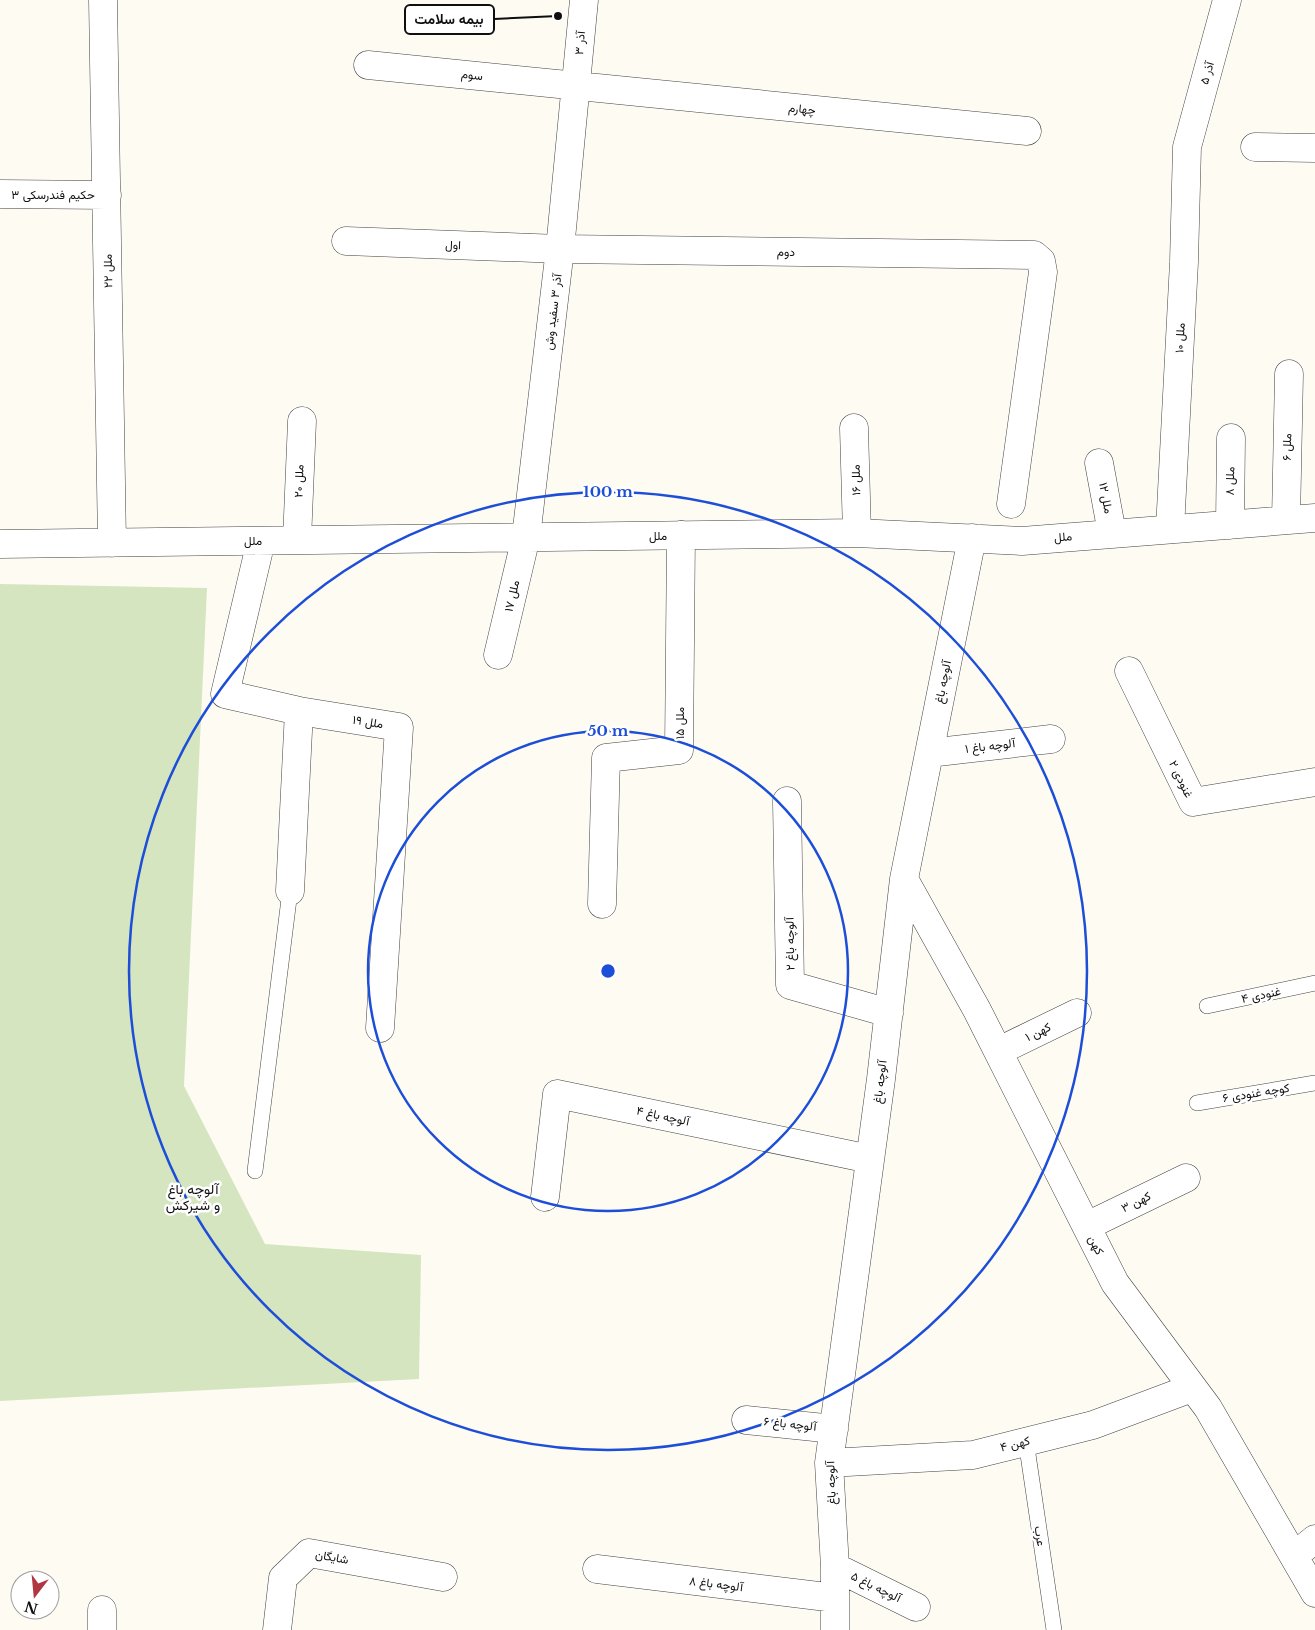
<svg xmlns="http://www.w3.org/2000/svg" width="1315" height="1630" font-family="'Libre Baskerville',Vazirmatn,serif">
	<style>
		.green { fill: #d4e5c0 }
		.lines { fill: none; stroke-linecap: round; stroke-linejoin: round }
		.service-casing { stroke: #424242; stroke-width: 16 }
		.minor-casing { stroke: #424242; stroke-width: 29 }
		.tertiary-casing { stroke: #424242; stroke-width: 29 }
		.service { stroke: #fff; stroke-width: 15 }
		.minor { stroke: #fff; stroke-width: 28 }
		.tertiary { stroke: #fff; stroke-width: 28 }
		.ring { fill: none; stroke: #1d4ed8; stroke-width: 2.5 }
		.labels { text-anchor: middle; stroke-width: 5; stroke-linejoin: round; paint-order: stroke }
		.street-label { font-size: 12px; fill: #0f0f0f; stroke: #fff }
		.neighbourhood-label { font-size: 14px; fill: #0f0f0f; stroke: #fff }
		.centre { fill: #1d4ed8; stroke: #fff; stroke-width: 2.5 }
		.ring-label { font-size: 15px; text-anchor: middle; font-weight: bold; fill: #1d4ed8; stroke: #fff; stroke-width: 5; stroke-linejoin: round; paint-order: stroke }
		.leader { fill: none; stroke: #0f0f0f; stroke-width: 2 }
		.callout-dot { fill: #0f0f0f; stroke: #fff; stroke-width: 2 }
		.callout { fill: #fff; stroke: #0f0f0f; stroke-width: 2 }
		.callout-label { font-size: 14px; text-anchor: middle; font-weight: bold; fill: #0f0f0f }
	</style>
	<rect width="100%" height="100%" fill="#fefbf3"/>
	<path class="green" d="M0,584L207,588L184,1086L265,1244L421,1255L419,1379L0,1401Z"/>
	<g class="lines">
		<defs>
			<path id="service" d="M1207,1006L1315,983
				M1197,1103L1315,1083
				M255,1171L290,891
				M1026,1441L1054,1630"/>
			<path id="minor" d="M103,0L112,543
				M368,65L1027,131
				M1255,147L1315,148
				M0,194L107,195
				M346,241L560,249L1034,255L1041,261L1043,272L1011,504
				M854,428L857,533
				M1099,463L1112,533
				M1286,520L1289,374
				M1230,525L1231,438
				M297,540L302,421
				M261,541L225,694L299,711L399,727L380,1028
				M0,544L857,533L1022,541L1315,518
				M498,655L526,537L560,249L584,0
				M1129,671L1193,802L1315,782
				M929,753L1051,739
				M787,801L790,985L889,1013
				M904,879L977,1010L1115,1283L1208,1408L1315,1593
				M290,891L299,711
				M602,904L606,758L679,750L681,535
				M999,1051L1077,1013
				M545,1197L557,1094L870,1159
				M1087,1226L1186,1178
				M746,1420L834,1429
				M829,1463L973,1455L1093,1425L1192,1388
				M1294,1556L1315,1539
				M835,1567L916,1607
				M597,1569L835,1598
				M102,1610V1630
				M277,1630L283,1578L309,1553L443,1577
				M835,1630V1567L829,1463L881,1079L904,879L972,538"/>
			<path id="tertiary" d="M1170,529L1184,262L1187,147L1227,0"/>
		</defs>
		<use href="#service" class="service-casing"/>
		<use href="#minor" class="minor-casing"/>
		<use href="#tertiary" class="tertiary-casing"/>
		<use href="#service" class="service"/>
		<use href="#minor" class="minor"/>
		<use href="#tertiary" class="tertiary"/>
	</g>
	<g class="ring">
		<circle cx="608" cy="971" r="240"/>
		<circle cx="608" cy="971" r="479"/>
	</g>
	<g class="labels">
		<g class="street-label">
			<text transform="translate(580 43) rotate(-85)" y="4">۳ آذر</text>
			<text transform="translate(1207 73) rotate(-74)" y="4">آذر ۵</text>
			<text transform="translate(472 75) rotate(6)" y="4">سوم</text>
			<text transform="translate(802 109) rotate(6)" y="4">چهارم</text>
			<text x="53" y="199">حکیم فندرسکی ۳</text>
			<text transform="translate(453 245) rotate(2)" y="4">اول</text>
			<text transform="translate(786 252) rotate(1)" y="4">دوم</text>
			<text transform="translate(108 271) rotate(-91)" y="4">۲۲ ملل</text>
			<text transform="translate(553 312) rotate(-83)" y="4">آذر ۳ سفید وش</text>
			<text transform="translate(1180 338) rotate(-87)" y="4">۱۰ ملل</text>
			<text transform="translate(1287 447) rotate(-89)" y="4">۶ ملل</text>
			<text transform="translate(856 480) rotate(-91)" y="4">۱۶ ملل</text>
			<text transform="translate(299 481) rotate(-88)" y="4">۲۰ ملل</text>
			<text transform="translate(1230 481) rotate(-89)" y="4">۸ ملل</text>
			<text transform="translate(1106 498) rotate(79)" y="4">۱۲ ملل</text>
			<text transform="translate(658 536) rotate(-1)" y="4">ملل</text>
			<text transform="translate(1063 537) rotate(-5)" y="4">ملل</text>
			<text transform="translate(253 541) rotate(-1)" y="4">ملل</text>
			<text transform="translate(512 596) rotate(-77)" y="4">ملل ۱۷</text>
			<text transform="translate(943 682) rotate(-79)" y="4">آلوچه باغ</text>
			<text transform="translate(368 722) rotate(9)" y="4">ملل ۱۹</text>
			<text transform="translate(680 723) rotate(-90)" y="4">ملل ۱۵</text>
			<text transform="translate(990 746) rotate(-7)" y="4">۱ آلوچه باغ</text>
			<text transform="translate(1181 779) rotate(64)" y="4">۲ غنودی</text>
			<text transform="translate(790 944) rotate(-91)" y="4">۲ آلوچه باغ</text>
			<text transform="translate(1261 995) rotate(-12)" y="4">۴ غنودی</text>
			<text transform="translate(1038 1032) rotate(-26)" y="4">۱ کهن</text>
			<text transform="translate(880 1082) rotate(-83)" y="4">آلوچه باغ</text>
			<text transform="translate(1256 1093) rotate(-9)" y="4">کوچه غنودی ۶</text>
			<text transform="translate(663 1116) rotate(12)" y="4">۴ آلوچه باغ</text>
			<text transform="translate(1136 1202) rotate(-26)" y="4">۳ کهن</text>
			<text transform="translate(1096 1245) rotate(63)" y="4">کهن</text>
			<text transform="translate(790 1424) rotate(6)" y="4">۶ آلوچه باغ</text>
			<text transform="translate(1015 1444) rotate(-14)" y="4">۴ کهن</text>
			<text transform="translate(831 1483) rotate(-92)" y="4">آلوچه باغ</text>
			<text transform="translate(1040 1536) rotate(82)" y="4">عرب</text>
			<text transform="translate(332 1557) rotate(10)" y="4">شایگان</text>
			<text transform="translate(716 1584) rotate(7)" y="4">۸ آلوچه باغ</text>
			<text transform="translate(876 1587) rotate(26)" y="4">۵ آلوچه باغ</text>
		</g>
		<g class="neighbourhood-label">
			<text x="193" y="1194">آلوچه باغ<tspan x="193" dy="16">و شیرکش</tspan></text>
		</g>
	</g>
	<circle cx="608" cy="971" r="8" class="centre"/>
	<g class="ring-label">
		<text x="608" y="497">100 m</text>
		<text x="608" y="736">50 m</text>
	</g>
	<path class="leader" d="M558 16L494 19"/>
	<circle class="callout-dot" cx="558" cy="16" r="5"/>
	<rect class="callout" x="405" y="5" width="89" height="29" rx="5"/>
	<g class="callout-label">
		<text x="449" y="24">بیمه سلامت</text>
	</g>
	<g transform="translate(35 1595) rotate(196)"><circle r="24" fill="#ffffff" stroke="#9f9f9f"/>
	<path d="M0-4L9 19L0 12L-9 19Z" fill="#b03741"/>
	<text y="-8" font-size="14" font-weight="bold" text-anchor="middle" fill="#0f0f0f">N</text>
	</g>
</svg>
